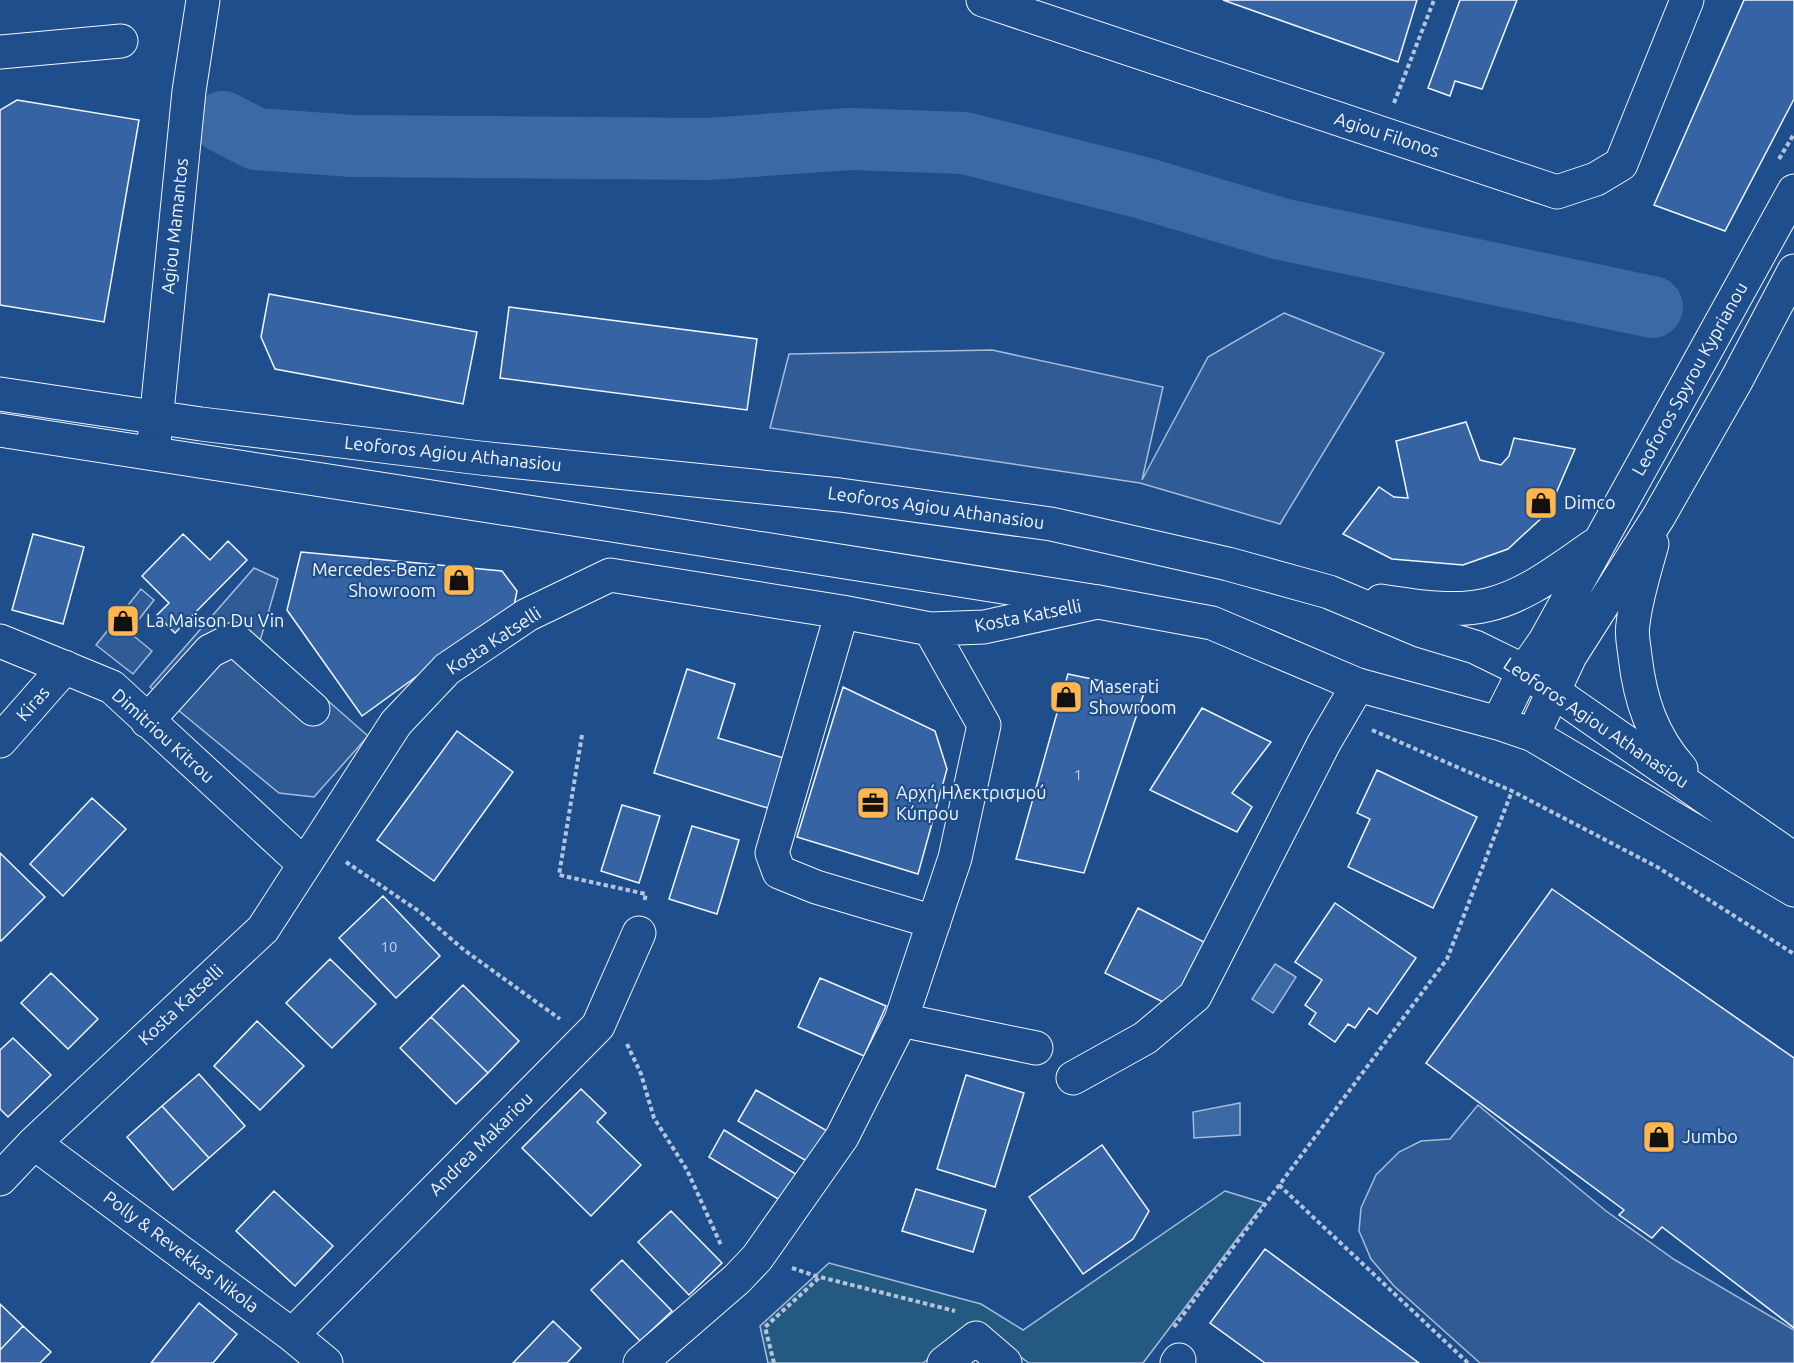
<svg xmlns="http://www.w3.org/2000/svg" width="1794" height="1363" font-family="Ubuntu,sans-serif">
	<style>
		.green { fill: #245a82; stroke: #a8bbd7; stroke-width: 1.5 }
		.parking { fill: #305b95; stroke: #a8bbd7; stroke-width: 1.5 }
		.water { fill: #3b69a3; stroke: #a8bbd7; stroke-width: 1.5 }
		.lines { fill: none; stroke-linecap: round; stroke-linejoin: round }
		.river { stroke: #3b69a3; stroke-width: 62 }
		.building { fill: #3563a3; stroke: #f2f6ff; stroke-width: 1.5 }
		.minor-casing { stroke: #f2f6ff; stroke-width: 35 }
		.major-casing { stroke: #f2f6ff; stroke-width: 35 }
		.path { stroke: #b3c4dc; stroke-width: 4; stroke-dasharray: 4.5 3; stroke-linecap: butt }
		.minor { stroke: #1f4e8c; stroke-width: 33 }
		.major { stroke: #1f4e8c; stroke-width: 33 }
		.labels { text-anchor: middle; stroke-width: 4.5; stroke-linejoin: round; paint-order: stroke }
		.number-label { font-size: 15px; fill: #c3d1e8 }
		.street-label { font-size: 18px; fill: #f2f6ff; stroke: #1f4e8c }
		.poi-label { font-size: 18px; fill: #f2f6ff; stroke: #1f4e8c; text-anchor: start }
	</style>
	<rect width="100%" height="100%" fill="#1f4e8c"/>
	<path class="green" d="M1225,1191L1264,1203L1143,1363H1029L974,1324L923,1363H768L760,1326L829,1263L981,1304L1023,1330Z"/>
	<path class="parking" d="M1284,313L1384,353L1280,524L1140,483L770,428L789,354L992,350L1163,387L1142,480L1208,357Z
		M254,568L278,579L260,641L368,736L314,797L279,793L150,687Z
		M141,589L154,600L129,632L152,651L133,674L96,645Z
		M1478,1105L1606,1211L1675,1260L1794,1330V1363H1480L1394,1286L1371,1259L1359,1231L1361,1208L1376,1175L1399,1152L1421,1141L1450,1139Z"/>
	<path class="water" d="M1275,964L1296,977L1273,1013L1252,999Z
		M1240,1103V1135L1194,1138L1193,1112Z"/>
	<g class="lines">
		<path class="river" d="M223,122L256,139L353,146L708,149L850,139L964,143L1143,188L1281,229L1652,307"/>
	</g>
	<path class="building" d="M1223,0H1417L1398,62Z
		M1460,0H1517L1482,89L1455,81L1450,96L1428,88Z
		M1744,0H1794V99L1725,231L1654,205Z
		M17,100L139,120L104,322L0,305V110Z
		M269,294L477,332L463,404L275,369L261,337Z
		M509,307L757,339L747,410L500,378Z
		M1466,422L1480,460L1501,465L1509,456L1514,438L1575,449L1548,512L1508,549L1463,565L1392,559L1343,534L1379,487L1394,497L1408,498L1396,441Z
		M33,534L84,547L63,624L12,610Z
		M183,534L210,560L228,541L247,560L175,633L157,615L169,603L142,576Z
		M301,552L502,571L517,591L514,606L362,716L287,610Z
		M687,669L735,684L718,738L790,760L774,810L654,773Z
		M1068,674L1145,690L1084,873L1016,859Z
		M843,687L935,731L947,769L918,874L797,837Z
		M1202,708L1271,742L1232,793L1252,807L1237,832L1150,790Z
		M457,731L513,772L434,881L377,840Z
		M1377,770L1477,817L1433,908L1348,867L1370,819L1357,813Z
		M92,798L126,829L63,896L30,864Z
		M622,805L660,816L639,883L601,871Z
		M692,826L739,840L717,914L669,899Z
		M0,853L45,897L1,941L0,939Z
		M1552,889L1794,1058V1328L1662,1227L1652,1238L1619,1215L1624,1210L1426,1063Z
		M383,896L440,956L396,998L339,938Z
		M1335,903L1416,958L1377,1014L1369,1008L1355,1028L1348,1024L1335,1042L1309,1024L1316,1013L1305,1005L1322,980L1295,962Z
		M1138,908L1204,942L1171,1006L1105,973Z
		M330,959L376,1004L332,1048L286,1003Z
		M51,973L98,1019L68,1049L21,1003Z
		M820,978L886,1006L864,1056L798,1027Z
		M463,985L519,1041L488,1073L431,1017Z
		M431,1017L488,1073L456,1104L400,1048Z
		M257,1021L304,1066L260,1110L214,1066Z
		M13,1038L51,1075L8,1117L0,1109V1050Z
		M199,1074L245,1126L209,1158L162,1106Z
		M966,1075L1024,1093L995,1187L937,1169Z
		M581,1089L606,1113L597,1122L641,1165L591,1216L522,1148Z
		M756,1090L829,1132L810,1163L738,1121Z
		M162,1106L209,1158L173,1190L127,1137Z
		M724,1130L799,1176L783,1202L709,1157Z
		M1102,1145L1149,1211L1133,1239L1083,1274L1029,1197Z
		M916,1189L986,1210L973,1252L902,1231Z
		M274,1191L333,1246L295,1286L236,1231Z
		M671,1211L722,1263L689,1295L638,1242Z
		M1265,1249L1419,1363H1265L1210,1323Z
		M622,1260L672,1311L640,1341L591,1290Z
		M199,1303L237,1334L213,1363H151Z
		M0,1304L23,1326L0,1350Z
		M553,1321L581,1348L567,1363H513Z
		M23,1326L51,1352L40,1363H0V1350Z"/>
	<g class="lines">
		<defs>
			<path id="minor" d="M983,0L1557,192L1596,179L1621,164L1687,0
				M0,52L121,41
				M153,452L189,91L203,0
				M842,612L772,853L779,872L816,887L934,922
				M0,641L112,687L304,864
				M147,721L210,651L234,639L313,709
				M0,741L65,667
				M901,1020L1036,1048
				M1073,1078L1145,1038L1195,996L1324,743L1358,685
				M34,1143L292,1335L326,1363
				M0,1179L34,1143L263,929L396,723L447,669L527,615L610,575L842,612L930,629L984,627L1098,602
				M292,1335L598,1026L639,933
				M640,1363L737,1279L757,1258L842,1137L901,1020L955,858L984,725L930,629
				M944,1363L976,1338L1005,1363
				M1177,1363L1179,1360"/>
			<path id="major" d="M0,394L201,424L480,458L840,495L1051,524L1228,564L1329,592L1422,631L1475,647L1524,671L1794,859
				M0,430L599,523L1098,602L1212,623L1358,685L1498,723L1533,735L1794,890
				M1652,544C1645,570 1636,597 1633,624C1631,634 1634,646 1635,656C1640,700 1652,736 1681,769
				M1381,601C1413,606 1455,613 1487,605C1527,596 1561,568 1595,545
				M1498,723L1524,671L1545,641L1794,191
				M1533,735L1570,656L1659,516L1737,379L1794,271"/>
		</defs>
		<use href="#minor" class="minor-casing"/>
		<use href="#major" class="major-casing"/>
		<path class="path" d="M1394,103L1434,0
			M1779,159L1794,134
			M1372,730L1512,791L1659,868L1794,954
			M582,735L559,875L646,894L644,902
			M346,862L420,912L464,950L560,1019
			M627,1044L641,1074L654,1118L687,1170L721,1245
			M1279,1185L1468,1363
			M792,1268L819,1277
			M1174,1327L1447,959L1512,791
			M774,1363L765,1327L820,1277L955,1311"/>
		<use href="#minor" class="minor"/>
		<use href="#major" class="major"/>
	</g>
	<defs>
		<symbol id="shop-square" viewBox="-11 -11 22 22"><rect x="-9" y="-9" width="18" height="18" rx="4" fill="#ffb74d" stroke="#1f4e8c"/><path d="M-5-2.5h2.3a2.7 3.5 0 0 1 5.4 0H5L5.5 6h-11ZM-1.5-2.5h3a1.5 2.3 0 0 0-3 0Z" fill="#111"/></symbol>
		<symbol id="office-square" viewBox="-11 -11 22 22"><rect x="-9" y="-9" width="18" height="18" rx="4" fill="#ffb74d" stroke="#1f4e8c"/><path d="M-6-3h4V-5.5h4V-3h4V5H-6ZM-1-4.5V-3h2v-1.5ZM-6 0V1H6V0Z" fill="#111"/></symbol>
	</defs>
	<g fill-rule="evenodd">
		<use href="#shop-square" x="1522" y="484" width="38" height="38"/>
		<use href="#shop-square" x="440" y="561" width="38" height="38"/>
		<use href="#shop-square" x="104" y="602" width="38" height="38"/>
		<use href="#shop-square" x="1047" y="678" width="38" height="38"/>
		<use href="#office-square" x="854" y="784" width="38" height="38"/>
		<use href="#shop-square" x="1640" y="1118" width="38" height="38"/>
	</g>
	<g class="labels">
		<g class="number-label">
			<text x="1078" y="780">1</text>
			<text x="389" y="952">10</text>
		</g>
		<g class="street-label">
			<text transform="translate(1387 135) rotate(18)" y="6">Agiou Filonos</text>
			<text transform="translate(175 226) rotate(-84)" y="6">Agiou Mamantos</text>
			<text transform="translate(1690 379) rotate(-61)" y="6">Leoforos Spyrou Kyprianou</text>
			<text transform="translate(453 454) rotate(6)" y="6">Leoforos Agiou Athanasiou</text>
			<text transform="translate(936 508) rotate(8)" y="6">Leoforos Agiou Athanasiou</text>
			<text transform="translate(1028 616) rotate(-11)" y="6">Kosta Katselli</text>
			<text transform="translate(494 641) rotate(-33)" y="6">Kosta Katselli</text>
			<text transform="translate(33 704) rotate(-49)" y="6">Kiras</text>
			<text transform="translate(1596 723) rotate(34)" y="6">Leoforos Agiou Athanasiou</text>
			<text transform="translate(163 736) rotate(42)" y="6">Dimitriou Kitrou</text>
			<text transform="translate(181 1005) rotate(-43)" y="6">Kosta Katselli</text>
			<text transform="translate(481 1144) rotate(-45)" y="6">Andrea Makariou</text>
			<text transform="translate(181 1252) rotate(37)" y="6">Polly &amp; Revekkas Nikola</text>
		</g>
		<g class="poi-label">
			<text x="1564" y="509">Dimco</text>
			<text x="436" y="576" text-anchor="end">Mercedes-Benz<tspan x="436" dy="21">Showroom</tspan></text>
			<text x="146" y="627">La Maison Du Vin</text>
			<text x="1089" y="693">Maserati<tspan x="1089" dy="21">Showroom</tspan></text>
			<text x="896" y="799">Αρχή Ηλεκτρισμού<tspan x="896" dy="21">Κύπρου</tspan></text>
			<text x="1682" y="1143">Jumbo</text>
		</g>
	</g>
</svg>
